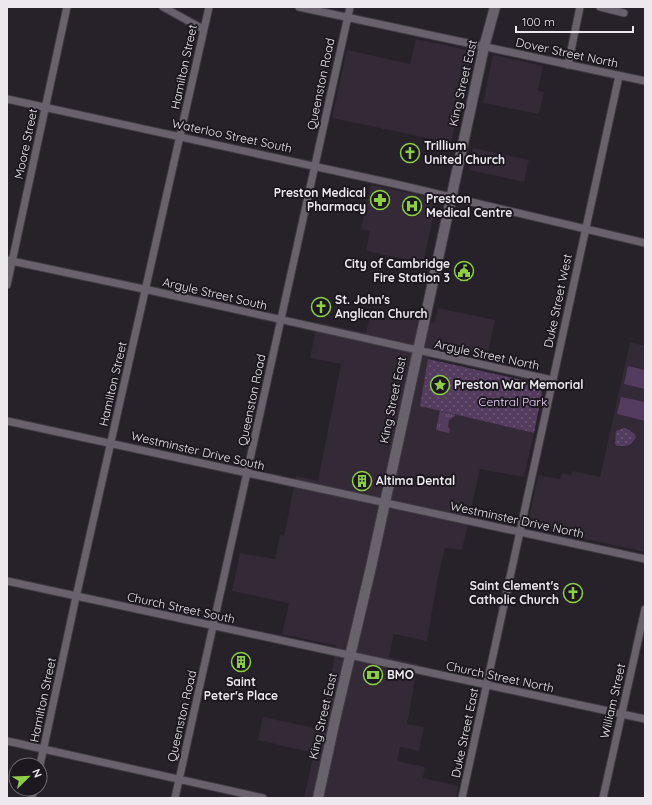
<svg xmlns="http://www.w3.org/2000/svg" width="652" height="805" font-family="Quicksand,sans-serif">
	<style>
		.built { fill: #332937 }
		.grass { fill: url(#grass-tufts) }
		.park { fill: url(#park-dots) }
		.pitch { fill: #543c5f }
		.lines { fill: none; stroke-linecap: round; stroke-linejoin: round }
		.minor-casing { stroke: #403c42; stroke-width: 9 }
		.secondary-casing { stroke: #403c42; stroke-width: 12 }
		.minor { stroke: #69626c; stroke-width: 7 }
		.secondary { stroke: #69626c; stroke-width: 10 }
		.labels { text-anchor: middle; stroke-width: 4; stroke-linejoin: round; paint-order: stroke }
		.street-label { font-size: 12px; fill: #ece8ee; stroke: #1d1820 }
		.poi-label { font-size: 12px; font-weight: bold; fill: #ece8ee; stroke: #1d1820; text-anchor: start }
		.park-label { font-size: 12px; fill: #eed4fb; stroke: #1d1820 }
	</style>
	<defs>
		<pattern id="grass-tufts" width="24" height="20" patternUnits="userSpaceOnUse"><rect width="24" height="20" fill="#543c5f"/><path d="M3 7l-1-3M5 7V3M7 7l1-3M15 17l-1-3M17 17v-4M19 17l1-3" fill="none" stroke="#6d5876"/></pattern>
		<pattern id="park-dots" width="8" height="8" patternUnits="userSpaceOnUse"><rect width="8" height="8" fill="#543c5f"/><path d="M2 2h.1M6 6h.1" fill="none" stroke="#6d5876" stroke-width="1.8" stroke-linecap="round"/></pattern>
	</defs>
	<rect width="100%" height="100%" fill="#27212a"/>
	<path class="built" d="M416,39L472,51L451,143L332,118L347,50L410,64Z
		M493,55L543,66L538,91L544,92L539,114L483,103Z
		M473,148L529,160L524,182L469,170Z
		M371,185L437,199L423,263L366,251L370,231L361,229Z
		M438,308L495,320L487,358L431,348L420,405L534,433L524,477L480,469L462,550L445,548L438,577L427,641L394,634L389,657L418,664L407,724L424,727L419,751L400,747L397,761L425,767L423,778L458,786L456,798H304L314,753L258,740L262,720L263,717L319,729L337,646L282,634L289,603L232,591L240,553L275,559L280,535L284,536L296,476L318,481L341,364L310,358L317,322L366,333L371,310L434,323Z
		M630,342L645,346V552L530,527L528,524L538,475L560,479L562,473L571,475L572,471L600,477Z"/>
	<path class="grass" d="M440,411L455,415L454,417L449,420L448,426L450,430L449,433L436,430Z"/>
	<path class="park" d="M428,359L536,383L541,389L542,393L534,433L420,406Z
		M624,428C628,428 635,434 636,437C630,447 628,446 617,446L615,444L616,431Z"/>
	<path class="pitch" d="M628,366L645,370V389L624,384Z
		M621,397L645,402V421L617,414Z"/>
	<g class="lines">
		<defs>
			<path id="minor" d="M163,7L203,29
				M299,7L645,81
				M600,7L624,13
				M568,65L580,7
				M7,99L400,185L645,243
				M7,260L153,291L552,380
				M7,285L67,7
				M7,421L645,559
				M7,581L645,719
				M7,741L263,798
				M40,765L76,597L209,7
				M32,798L34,789
				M175,798L350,7
				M462,798L619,76
				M603,798L645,609"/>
			<path id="secondary" d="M318,798L335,720L371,567L484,47L495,7"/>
		</defs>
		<use href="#minor" class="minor-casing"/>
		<use href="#secondary" class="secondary-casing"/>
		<use href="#minor" class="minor"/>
		<use href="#secondary" class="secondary"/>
	</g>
	<defs>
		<symbol id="church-ring" viewBox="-11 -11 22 22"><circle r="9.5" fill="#1d1820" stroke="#8dce44" stroke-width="1.5"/><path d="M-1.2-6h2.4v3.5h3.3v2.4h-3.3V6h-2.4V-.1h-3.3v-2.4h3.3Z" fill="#8dce44"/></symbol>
		<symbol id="pharmacy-ring" viewBox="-11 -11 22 22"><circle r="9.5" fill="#1d1820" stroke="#8dce44" stroke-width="1.5"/><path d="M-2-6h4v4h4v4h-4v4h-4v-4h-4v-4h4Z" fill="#8dce44"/></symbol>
		<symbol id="hospital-ring" viewBox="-11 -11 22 22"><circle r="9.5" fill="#1d1820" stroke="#8dce44" stroke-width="1.5"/><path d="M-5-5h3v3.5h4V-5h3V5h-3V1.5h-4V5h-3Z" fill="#8dce44"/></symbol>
		<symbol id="civic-ring" viewBox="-11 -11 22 22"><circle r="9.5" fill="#1d1820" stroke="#8dce44" stroke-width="1.5"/><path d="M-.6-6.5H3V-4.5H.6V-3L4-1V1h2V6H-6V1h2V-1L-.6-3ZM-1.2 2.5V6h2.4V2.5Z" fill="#8dce44"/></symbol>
		<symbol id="sight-ring" viewBox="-11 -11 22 22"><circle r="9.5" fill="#1d1820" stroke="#8dce44" stroke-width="1.5"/><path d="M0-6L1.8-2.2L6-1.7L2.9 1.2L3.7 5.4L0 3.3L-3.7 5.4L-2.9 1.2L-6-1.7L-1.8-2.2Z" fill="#8dce44"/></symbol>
		<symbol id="building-ring" viewBox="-11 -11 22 22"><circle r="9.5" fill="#1d1820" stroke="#8dce44" stroke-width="1.5"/><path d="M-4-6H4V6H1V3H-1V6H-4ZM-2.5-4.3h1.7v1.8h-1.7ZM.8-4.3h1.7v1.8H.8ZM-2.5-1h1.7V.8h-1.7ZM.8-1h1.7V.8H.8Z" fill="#8dce44"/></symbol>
		<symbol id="bank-ring" viewBox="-11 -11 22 22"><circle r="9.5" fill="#1d1820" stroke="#8dce44" stroke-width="1.5"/><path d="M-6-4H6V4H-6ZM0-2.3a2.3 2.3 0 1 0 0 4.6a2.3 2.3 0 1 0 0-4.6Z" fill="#8dce44"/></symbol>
	</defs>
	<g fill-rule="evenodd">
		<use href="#church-ring" x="399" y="142" width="22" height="22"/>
		<use href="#pharmacy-ring" x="369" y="189" width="22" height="22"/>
		<use href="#hospital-ring" x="401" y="195" width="22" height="22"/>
		<use href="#civic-ring" x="453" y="260" width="22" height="22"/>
		<use href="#church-ring" x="310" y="296" width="22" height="22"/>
		<use href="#sight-ring" x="429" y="374" width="22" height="22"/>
		<use href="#building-ring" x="351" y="470" width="22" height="22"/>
		<use href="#church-ring" x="562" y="582" width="22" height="22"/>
		<use href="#building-ring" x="230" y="651" width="22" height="22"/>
		<use href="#bank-ring" x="362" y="664" width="22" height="22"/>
	</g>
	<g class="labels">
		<g class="street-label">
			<text transform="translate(567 53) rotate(12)" y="4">Dover Street North</text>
			<text transform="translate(184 67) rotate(-78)" y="4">Hamilton Street</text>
			<text transform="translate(463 83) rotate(-77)" y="4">King Street East</text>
			<text transform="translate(321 84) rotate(-78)" y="4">Queenston Road</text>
			<text transform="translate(232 136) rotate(12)" y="4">Waterloo Street South</text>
			<text transform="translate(26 144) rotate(-78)" y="4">Moore Street</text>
			<text transform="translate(215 294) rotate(13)" y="4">Argyle Street South</text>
			<text transform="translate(558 301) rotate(-78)" y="4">Duke Street West</text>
			<text transform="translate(487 355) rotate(12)" y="4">Argyle Street North</text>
			<text transform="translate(113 384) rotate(-77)" y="4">Hamilton Street</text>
			<text transform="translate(252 400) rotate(-78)" y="4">Queenston Road</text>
			<text transform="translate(393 400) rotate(-78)" y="4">King Street East</text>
			<text transform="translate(198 451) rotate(13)" y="4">Westminster Drive South</text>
			<text transform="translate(517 520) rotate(12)" y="4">Westminster Drive North</text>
			<text transform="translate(181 608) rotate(12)" y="4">Church Street South</text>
			<text transform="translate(500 677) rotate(12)" y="4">Church Street North</text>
			<text transform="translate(43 700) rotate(-78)" y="4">Hamilton Street</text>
			<text transform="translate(613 701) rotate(-77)" y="4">William Street</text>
			<text transform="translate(182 716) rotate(-77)" y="4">Queenston Road</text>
			<text transform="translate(323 716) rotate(-77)" y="4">King Street East</text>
			<text transform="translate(465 733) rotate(-78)" y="4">Duke Street East</text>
		</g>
		<g class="poi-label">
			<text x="424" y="150">Trillium<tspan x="424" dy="14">United Church</tspan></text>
			<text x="366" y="197" text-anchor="end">Preston Medical<tspan x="366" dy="14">Pharmacy</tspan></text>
			<text x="426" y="203">Preston<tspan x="426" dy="14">Medical Centre</tspan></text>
			<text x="450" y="268" text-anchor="end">City of Cambridge<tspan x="450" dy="14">Fire Station 3</tspan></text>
			<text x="335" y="304">St. John's<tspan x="335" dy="14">Anglican Church</tspan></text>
			<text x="454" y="389">Preston War Memorial</text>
			<text x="376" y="485">Altima Dental</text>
			<text x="559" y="590" text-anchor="end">Saint Clement's<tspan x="559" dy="14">Catholic Church</tspan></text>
			<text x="387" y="679">BMO</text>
			<text x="241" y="686" text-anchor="middle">Saint<tspan x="241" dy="14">Peter's Place</tspan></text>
		</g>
		<g class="park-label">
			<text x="513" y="406">Central Park</text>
		</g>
	</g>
	<rect width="652" height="805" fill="none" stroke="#ece8ee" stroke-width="16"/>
	<g transform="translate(28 777) rotate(67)"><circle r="19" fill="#1d1820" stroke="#706b72"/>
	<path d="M0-3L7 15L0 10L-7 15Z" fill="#8dce44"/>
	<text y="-6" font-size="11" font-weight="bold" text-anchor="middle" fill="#ece8ee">N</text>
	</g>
	<path d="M516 26v6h117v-6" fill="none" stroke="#ece8ee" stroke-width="2"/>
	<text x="522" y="26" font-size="12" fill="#ece8ee" stroke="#1d1820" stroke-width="3" paint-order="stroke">100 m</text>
</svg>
